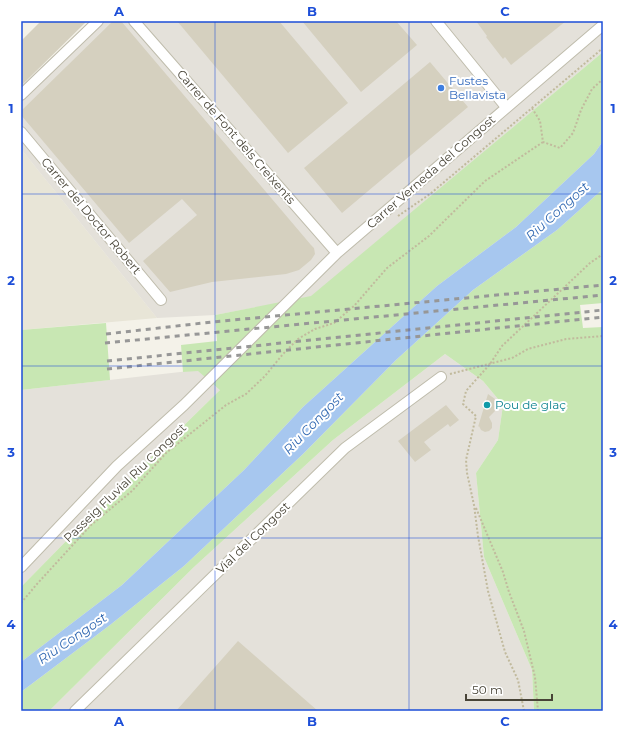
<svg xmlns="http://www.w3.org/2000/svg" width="624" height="732" font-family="Montserrat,sans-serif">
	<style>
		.residential { fill: #e8e5d7 }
		.industrial { fill: #e4e1da }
		.green { fill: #c8e7b3 }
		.water { fill: #a7c7ef }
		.building { fill: #d5d0bf }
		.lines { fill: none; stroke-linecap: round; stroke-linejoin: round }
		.street-casing { stroke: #bfbcac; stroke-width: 12 }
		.path { stroke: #c1ba9d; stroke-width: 2; stroke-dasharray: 2 2; stroke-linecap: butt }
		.street { stroke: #fff; stroke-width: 10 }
		.rail { stroke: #979797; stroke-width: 3; stroke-dasharray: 5 5; stroke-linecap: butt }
		.grid { fill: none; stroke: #1d4ed8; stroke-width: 1; stroke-opacity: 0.55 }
		.shop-dot { fill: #3f7fe0; stroke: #fff; stroke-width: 1.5 }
		.culture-dot { fill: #0f9aa8; stroke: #fff; stroke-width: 1.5 }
		.labels { text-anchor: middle; stroke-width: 4; stroke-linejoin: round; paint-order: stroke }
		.shop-label { font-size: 12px; fill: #366cbe; stroke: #fff; text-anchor: start }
		.street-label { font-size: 12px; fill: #484437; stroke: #fff }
		.culture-label { font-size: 12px; fill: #0d838f; stroke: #fff; text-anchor: start }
		.water-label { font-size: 13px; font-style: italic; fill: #3269b2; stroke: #fff }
		.neatline { fill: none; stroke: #1d4ed8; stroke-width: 1.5 }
		.grid-label { font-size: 13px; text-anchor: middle; font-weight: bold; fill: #1d4ed8 }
	</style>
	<rect width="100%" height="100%" fill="#f4f2e9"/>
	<path class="residential" d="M21,149L157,318L21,330Z"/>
	<path class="industrial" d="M90,21H603V52L311,297L215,315L157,318L21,149V86Z
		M445,354L483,381L503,405L498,440L476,473L484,557L532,670L534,711H49L194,567L333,440Z
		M198,370L221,389L74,533L21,587V390Z"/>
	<path class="green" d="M603,52V141L594,154L516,227L437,286L303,407L244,470L122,585L21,662V587L74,533L220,390L198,371L183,372L181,345L217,341L215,315L311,296Z
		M603,189V303L580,305L583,328L603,327V711H534L532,670L484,557L476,473L498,440L503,405L483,381L445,354L333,440L194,567L49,711H21V692L110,625L184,566L303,454L396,360L473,290L557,230Z
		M106,323L110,380L21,390V330Z"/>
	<path class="water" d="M603,141V189L557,230L473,290L396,360L303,454L184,566L110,625L21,692V662L122,585L244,470L303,407L437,286L516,227L594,154Z"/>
	<path class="building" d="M41,21H87L21,86V41Z
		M113,21H121L311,245L314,248L315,254L311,260L299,270L286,274L212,282L170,292L143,261L197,215L182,199L129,243L21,115V111Z
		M177,21H279L348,103L288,153Z
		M302,21H396L417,45L361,92Z
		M476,21H566L511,65L505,57L503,59L486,37L487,36Z
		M430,62L468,107L342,213L304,168Z
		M488,394L495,399L497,406L495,411L489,417L492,423V428L489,431L485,432L481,430L479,426L478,427Z
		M446,405L459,420L450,427L448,424L424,442L431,450L415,462L398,441Z
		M238,641L318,711H176Z"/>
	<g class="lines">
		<defs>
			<path id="street" d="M134,21L337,253
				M436,21L506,107
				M21,95L98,21
				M21,132L161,300
				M21,567L117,466L184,405L337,253L603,25
				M75,711L345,448L441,377"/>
		</defs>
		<use href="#street" class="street-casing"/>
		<path class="path" d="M532,108L540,121L543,142L560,148L573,133L581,110L592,89L603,79
			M398,216L430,194L603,48
			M450,374L512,358L528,349L566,339L603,336
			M476,508L503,572L509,592L524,631L535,677L538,711
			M21,603L37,584L91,525L132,491L166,453L226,405L246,394L265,376L283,354L298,339L315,329L334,323L354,306L387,268L429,236L485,181L543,142
			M524,711L518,680L505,652L488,591L478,536L474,505L467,473L466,460L476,416L463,404L466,391L490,364L502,346L590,263L603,254"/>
		<use href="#street" class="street"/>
		<path class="rail" d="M106,334L212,322L603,285
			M105,343L603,295
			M107,361L603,310
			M107,369L603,317"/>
	</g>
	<path class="grid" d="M215,21V711M409,21V711M21,194H603M21,366H603M21,538H603"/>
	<circle class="shop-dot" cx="441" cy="88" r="4"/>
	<circle class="culture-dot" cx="487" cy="405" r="4"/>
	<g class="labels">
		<g class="shop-label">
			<text x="449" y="85">Fustes<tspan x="449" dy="14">Bellavista</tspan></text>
		</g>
		<g class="street-label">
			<text transform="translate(236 137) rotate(49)" y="4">Carrer de Font dels Creixents</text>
			<text transform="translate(431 172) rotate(-41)" y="4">Carrer Verneda del Congost</text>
			<text transform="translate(91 216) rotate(50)" y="4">Carrer del Doctor Robert</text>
			<text transform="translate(125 483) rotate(-44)" y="4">Passeig Fluvial Riu Congost</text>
			<text transform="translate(253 538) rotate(-44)" y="4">Vial del Congost</text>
		</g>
		<g class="culture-label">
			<text x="495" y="409">Pou de glaç</text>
		</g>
		<g class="water-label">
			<text transform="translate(557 211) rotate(-42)" y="5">Riu Congost</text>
			<text transform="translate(313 423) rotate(-46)" y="5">Riu Congost</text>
			<text transform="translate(72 638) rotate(-34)" y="5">Riu Congost</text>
		</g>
	</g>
	<rect width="624" height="732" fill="none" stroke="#ffffff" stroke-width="44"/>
	<path d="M466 694v6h86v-6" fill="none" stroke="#484437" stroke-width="2"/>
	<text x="472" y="694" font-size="12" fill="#484437" stroke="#ffffff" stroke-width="3" paint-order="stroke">50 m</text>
	<rect x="22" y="22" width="580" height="688" class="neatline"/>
	<g class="grid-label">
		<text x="119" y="16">A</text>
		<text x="312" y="16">B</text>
		<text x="505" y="16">C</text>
		<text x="11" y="113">1</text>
		<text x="613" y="113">1</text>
		<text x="11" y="285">2</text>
		<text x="613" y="285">2</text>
		<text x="11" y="457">3</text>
		<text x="613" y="457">3</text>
		<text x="11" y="629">4</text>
		<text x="613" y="629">4</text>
		<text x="119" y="726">A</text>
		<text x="312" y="726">B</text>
		<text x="505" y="726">C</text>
	</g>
</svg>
